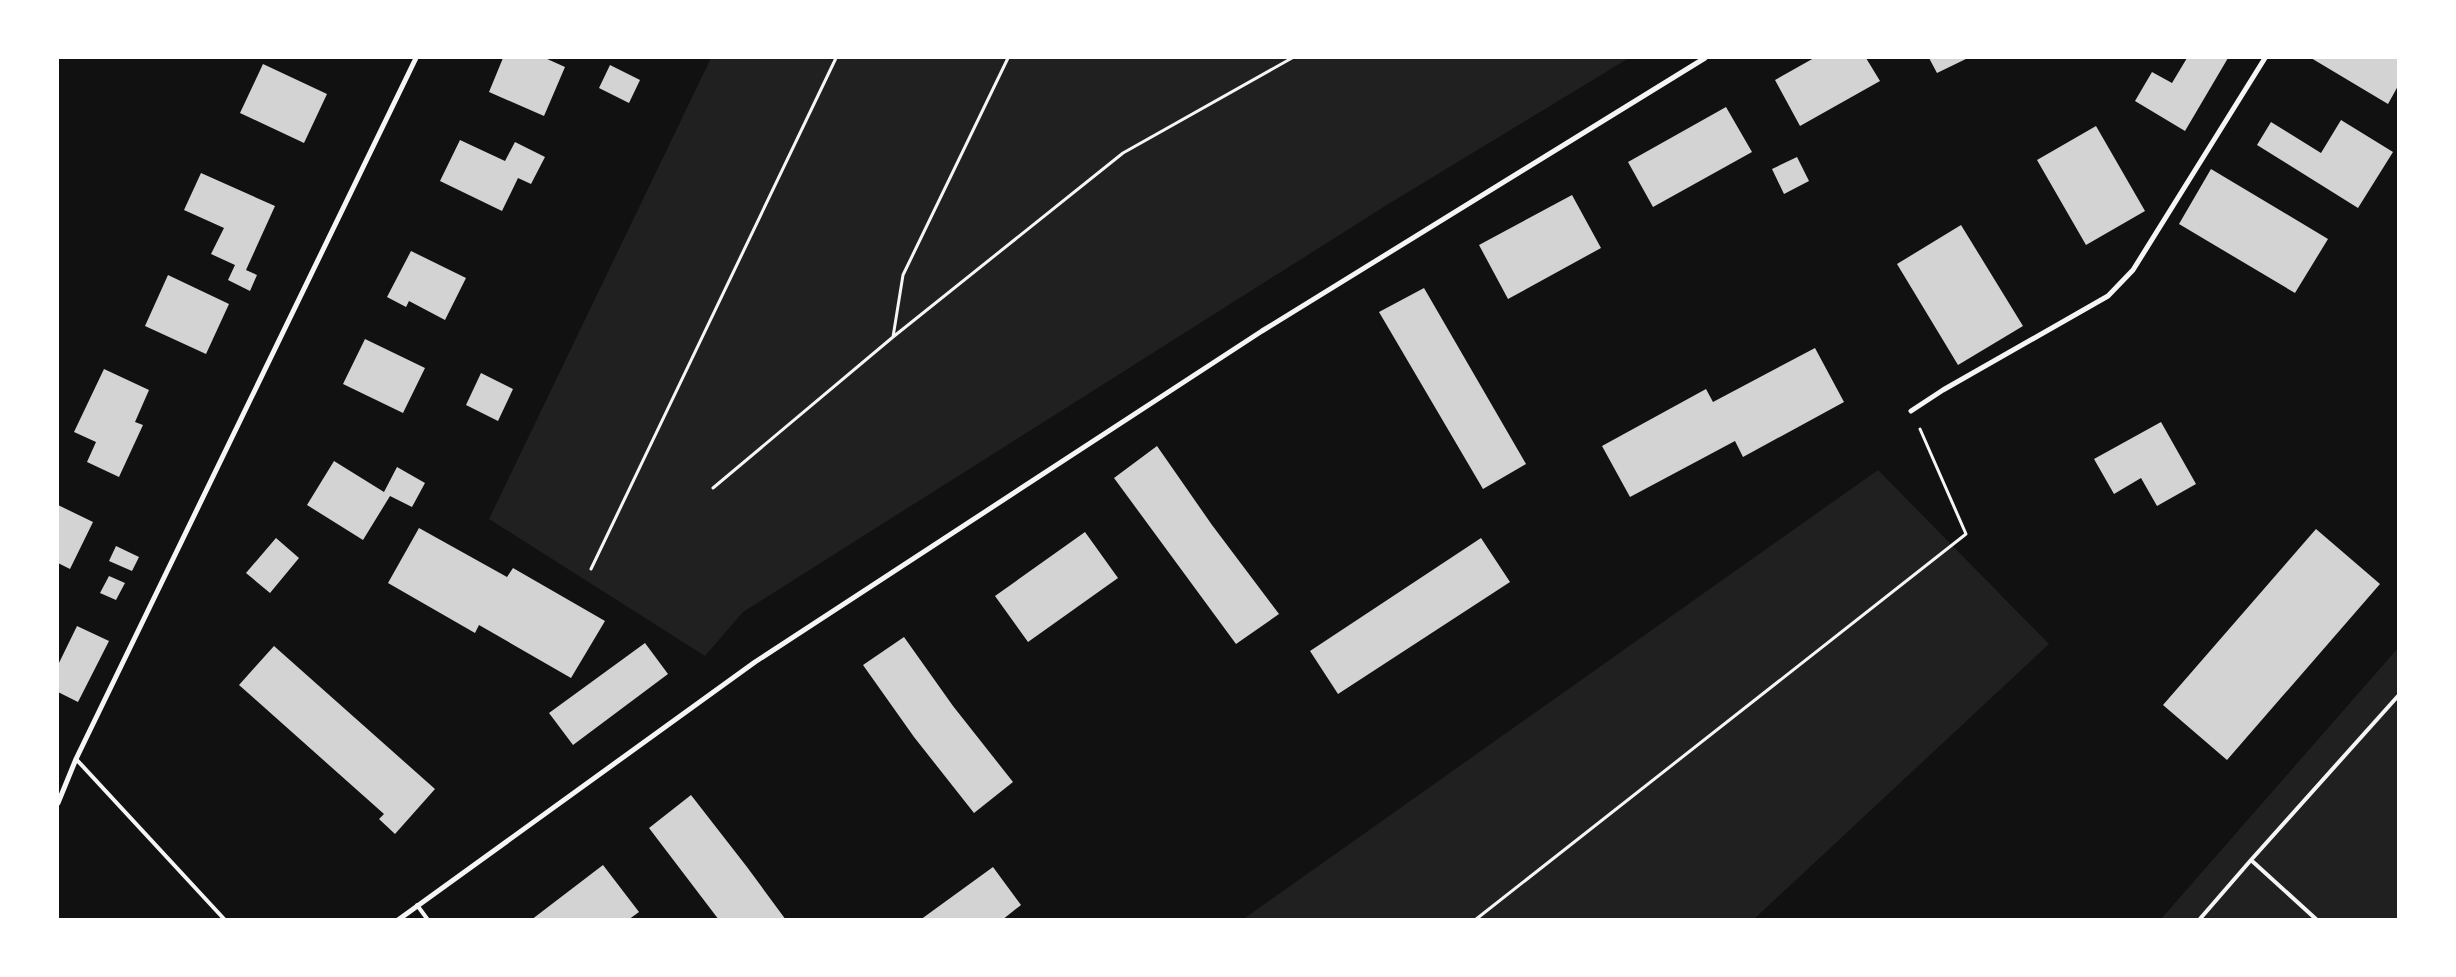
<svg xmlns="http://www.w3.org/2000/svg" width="2456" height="977" font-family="'Zilla Slab',serif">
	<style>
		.green { fill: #202020 }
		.building { fill: #d3d3d3 }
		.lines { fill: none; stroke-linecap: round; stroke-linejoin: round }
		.path { stroke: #f5f5f5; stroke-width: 3 }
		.service { stroke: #f5f5f5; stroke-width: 4 }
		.minor { stroke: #f5f5f5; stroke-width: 5 }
	</style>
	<rect width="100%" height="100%" fill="#111"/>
	<path class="green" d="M711,58H1629L1390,203L743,612L705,656L489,519Z
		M1878,470L2049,644L1754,919L1242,920Z
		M2398,648V919H2161Z"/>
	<path class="building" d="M503,58H545L565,67L544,116L489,92Z
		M1814,58H1866L1880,81L1800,126L1775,80Z
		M1929,58H1968L1937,73Z
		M2187,58H2228L2185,131L2135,101L2152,72L2172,83Z
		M2311,58H2398V86L2388,104Z
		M263,64L327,94L304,143L240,113Z
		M610,65L640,80L629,103L599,88Z
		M1726,107L1752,152L1653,207L1628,162Z
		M2341,120L2393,152L2358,208L2257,145L2271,122L2321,153Z
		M2096,126L2145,211L2086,245L2037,160Z
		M460,140L505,161L515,142L545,157L531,184L518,178L502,211L440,181Z
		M1797,157L1809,181L1784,194L1772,169Z
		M2211,169L2328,239L2295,293L2179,224Z
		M201,173L275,206L246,270L257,275L250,291L228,280L235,265L211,254L224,228L184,210Z
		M1572,195L1601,248L1508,299L1479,245Z
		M1961,225L2023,326L1958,365L1897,264Z
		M411,251L466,278L445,320L409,301L406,307L387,297Z
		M168,275L229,304L206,354L145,326Z
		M1424,288L1526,464L1483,489L1379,312Z
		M365,339L425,368L403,413L343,384Z
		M1815,348L1844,402L1743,457L1735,441L1630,497L1602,446L1706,389L1713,402Z
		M104,369L149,390L135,422L143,425L119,477L87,462L96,442L74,432Z
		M481,373L513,389L498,421L466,405Z
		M2161,422L2196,484L2157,506L2141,478L2114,494L2094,459Z
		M1157,446L1212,525L1279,614L1236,644L1114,478Z
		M334,461L384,492L397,467L425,483L412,507L390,496L363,540L307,505Z
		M58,505L93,522L70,569L58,563Z
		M419,528L507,577L513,568L605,621L571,678L479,625L475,633L388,583Z
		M2316,529L2380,584L2227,760L2163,705Z
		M1085,532L1118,578L1028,642L995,596Z
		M276,538L299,558L270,593L246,573Z
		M1481,538L1510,582L1338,694L1310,651Z
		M116,546L139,557L132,571L109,561Z
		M109,576L125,583L116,600L100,593Z
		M77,626L109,641L78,702L58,692V665Z
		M904,637L953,706L1013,782L974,813L914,737L863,665Z
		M645,643L668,674L573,745L549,713Z
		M274,646L435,789L395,834L379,819L384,814L239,685Z
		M691,795L747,867L786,920H719L649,828Z
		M603,865L639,912L628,920H531Z
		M993,867L1021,905L1002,920H920Z"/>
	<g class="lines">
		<path class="path" d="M893,337L903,275L1008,58
			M713,488L893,337L1123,153L1292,58
			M591,569L836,58
			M1475,920L1966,534L1920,429"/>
		<path class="service" d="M76,759L225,920
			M2251,860L2398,696
			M417,905L428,920
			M2199,920L2251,860L2317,920"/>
		<path class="minor" d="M1911,411L1943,390L2108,296L2133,270L2265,58
			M58,803L76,759L416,58
			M398,920L755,662L1262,331L1705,58"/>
	</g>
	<rect width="2456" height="977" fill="none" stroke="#ffffff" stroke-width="118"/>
</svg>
